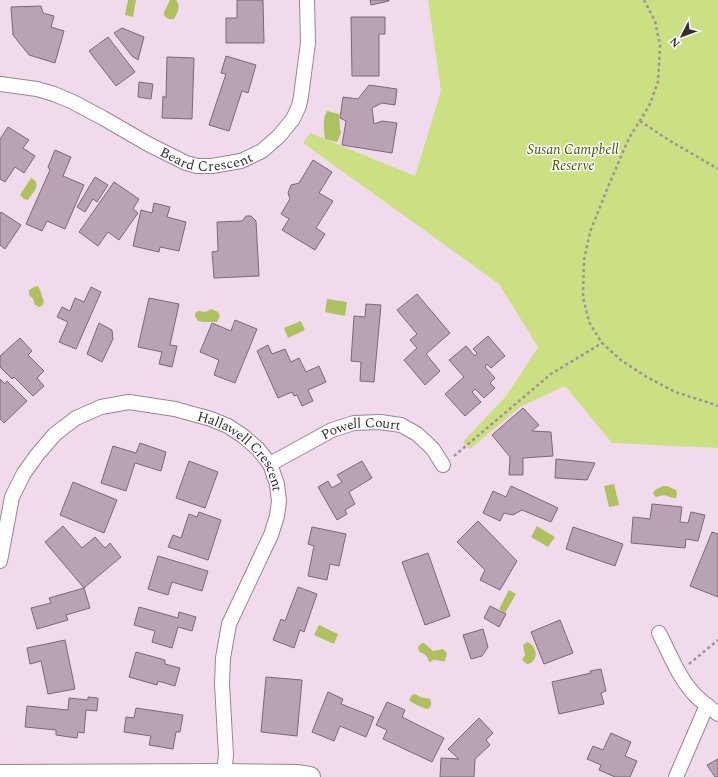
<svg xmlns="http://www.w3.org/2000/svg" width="718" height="777" font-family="Spectral,serif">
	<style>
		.green { fill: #cae083 }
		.water { fill: #adc25e }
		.building { fill: #b8a2b4; stroke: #7c6778 }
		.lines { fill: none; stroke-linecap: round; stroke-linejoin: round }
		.street-casing { stroke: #9a8496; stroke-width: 16 }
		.secondary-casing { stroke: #9a8496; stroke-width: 22 }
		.path { stroke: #a18f9d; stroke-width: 2.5; stroke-dasharray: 3 3; stroke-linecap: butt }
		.street { stroke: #fff; stroke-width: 14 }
		.secondary { stroke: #fff; stroke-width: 20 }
		.labels { text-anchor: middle; stroke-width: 3; stroke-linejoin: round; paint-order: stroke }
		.park-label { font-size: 14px; font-style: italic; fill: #465305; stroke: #fff }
		.street-label { font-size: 14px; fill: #372e35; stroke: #fff }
	</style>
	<rect width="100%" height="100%" fill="#f2daed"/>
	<path class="green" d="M428,0H718V448L612,443L565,386L520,407L470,449L463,442L507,395L538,347L499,284L303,143L310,133L415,176L441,91Z"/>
	<path class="water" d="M128,0H136L133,17L125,15Z
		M170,0H176C181,6 178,12 174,19C169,20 167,19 164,15V12Z
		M327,111L339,114L340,129L341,133L337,142L325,139C324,130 322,119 327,111Z
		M31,178C43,184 33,192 28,200L24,199L20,195Z
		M38,286C41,291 42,297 44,302L42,306L39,307L35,305L33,299L29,295V290L34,287Z
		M327,299L347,302L345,316L325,312Z
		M211,309L218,312L220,316L217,322H204L198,321L195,316V313L198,311L206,312Z
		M301,321L305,330L288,338L284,328Z
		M614,484L619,505L609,507L604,486Z
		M663,486H667L676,490L677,493L676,498H673L664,495L656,497L654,495L653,493L655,490Z
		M537,526L555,537L548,547L531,537Z
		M509,590L516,594L505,613L499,609Z
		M319,625L338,634L334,644L314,635Z
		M527,642C534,644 539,655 533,661C531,663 529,664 527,664L522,660L525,655L523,645Z
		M422,643H424L433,651L443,649L447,653L445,661C440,662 437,659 432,660L431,662H430C429,662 428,658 427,657C424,652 418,654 418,647Z
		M415,694L420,697L430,699C432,703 432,706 428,709C423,708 413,704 409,700L412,695Z"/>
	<path class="building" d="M237,0H263L264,43H226V18H237Z
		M370,0H389V1L371,5Z
		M41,6L43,13L54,16L51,27L64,31L55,63L29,55L13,35L11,7Z
		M351,17H385V34H379V76H352Z
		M122,28L144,37L138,60L132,56L114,33Z
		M108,37L135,72L116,86L89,51Z
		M226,56L256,65L248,93L242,91L229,131L209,125L226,74L221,73Z
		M167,57L194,58L192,119L162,118L163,96L166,98Z
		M139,82L153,84L151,99L138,97Z
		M369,85L397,89L395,105L382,103L372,108L374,124L382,121L397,123L392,153L342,145L346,121L340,118L343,97L358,99Z
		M8,127L29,140L23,148L35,156L24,173L15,167L5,182L0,179V139Z
		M55,150L71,157L63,176L84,185L65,229L47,221L42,231L26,224L50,170L48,167Z
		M313,160L332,172L319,193L333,201L316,228L325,234L315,250L282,230L289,219L281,214L290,199L288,193L291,185L299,183Z
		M95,177L108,185L97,202L93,199L85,212L77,207Z
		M114,182L139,199L133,209L138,213L119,240L108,232L98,246L79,232Z
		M154,203L170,207L167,217L186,222L179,251L160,247L159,252L133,246L141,210L152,213Z
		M1,212L21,225L5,249L0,245V214Z
		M246,216H251L256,221L259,276L214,278L212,252L218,251L217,222L242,221Z
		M91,287L101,292L76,349L59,342L68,322L57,317L62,307L70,311L75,298L84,302Z
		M417,294L450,333L426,354L440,371L425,385L404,360L417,348L410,340L417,334L397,310Z
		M149,298L179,304L170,345L177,346L172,367L159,364L162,352L138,347Z
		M366,304L381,305L374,382L360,381L361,362L351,361L354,316L365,317Z
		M235,320L257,329L235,383L214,375L219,360L200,352L212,323L231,331Z
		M99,323L112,330L113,339L102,362L87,354Z
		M488,336L505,356L491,368L487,364L485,367L495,378L490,383L495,388L484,398L475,389L472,392L481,402L465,416L445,394L464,377L449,360L466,346L475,356L477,353L473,349Z
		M20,338L32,351L28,355L44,371L37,378L44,386L33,396L14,377L12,379L0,367V356Z
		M268,345L272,354L285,349L291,362L299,358L306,372L319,366L326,382L308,390L313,401L302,406L297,395L294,396L292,392L278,398L257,351Z
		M0,379L5,384L7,381L27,401L4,423L0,419Z
		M523,408L539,425L532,431L551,432L553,456L523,458V475H509L510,457L492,435Z
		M140,443L166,452L161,471L135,463L126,491L101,483L113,446L136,453Z
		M556,459L595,463L587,480L555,478Z
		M189,461L218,472L205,508L176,498Z
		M362,461L372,478L349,492L355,504L345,510L347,514L337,520L318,487L328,481L332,488L342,482L337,475Z
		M73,482L117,500L104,533L60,515Z
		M511,486L558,508L551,522L522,510L513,515L504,513L500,521L483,513L493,491L506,497Z
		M652,504L682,507L680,522L688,523L691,512L705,515L698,541L686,539L685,548L631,543L633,517L650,519Z
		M199,512L221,520L208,560L168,547L173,535L181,538L189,514L197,517Z
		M478,521L517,561L500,590L480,580L485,570L457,542Z
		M63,526L82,548L95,537L105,548L110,543L121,557L84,588L45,542Z
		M312,527L346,534L339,566L330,564L327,580L308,576L314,546L308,544Z
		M573,527L623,544L615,566L566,549Z
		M712,532L718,534V597L690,586Z
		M428,553L450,616L425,625L402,562Z
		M158,556L208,571L202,591L172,582L168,595L148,589Z
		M298,587L317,594L304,632L300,630L294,648L273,640L281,619L285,621Z
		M84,588L90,608L66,615L68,620L37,629L31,608L51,603L49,598Z
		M490,606L506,614L499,627L484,618Z
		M139,607L178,618L179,612L196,617L192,631L178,627L172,648L152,642L155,631L134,625Z
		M560,620L573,653L544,664L531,632Z
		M483,629L488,647L482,656L471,659L463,635Z
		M65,640L75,689L48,694L41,661L30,664L27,648Z
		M136,652L165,660V664L180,668L175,686L158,681L157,685L129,677Z
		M601,669L606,691L601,693L604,704L559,714L552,682L591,673L590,671Z
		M266,677L302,680L297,736L261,732Z
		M328,692L343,699L341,704L374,717L366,737L340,726L334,741L312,732Z
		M88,697L98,698L97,711L86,710L84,733L78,732L77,738L56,735V730L25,727L27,706L68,710L69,698L88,700Z
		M387,702L405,710L402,717L444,738L432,762L383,739L387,730L376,725Z
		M136,708L183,715L180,732H176L173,749L149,745L151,736L124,732L126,717L134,718Z
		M479,718L493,733L486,740L490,745L475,759L474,777H440L441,758L459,759L448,749Z
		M611,733L631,742L625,756L637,761L630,777H615L599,770L601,765L587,759L593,746L603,750Z
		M718,759V777H715L707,765Z"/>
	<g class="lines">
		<defs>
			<g id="street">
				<path id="s1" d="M0,84L37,89L54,94L73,102L103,118L148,144L186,163L197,166H212L241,161L262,151L279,136L293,119L299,106L301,96L308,43L307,0"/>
				<path id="s2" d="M270,464L332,430L354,423L380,422L401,425L417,434L433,449L443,465"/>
				<path id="s3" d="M0,561L12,497L24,473L37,455L55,434L76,418L101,407L129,402L175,409L211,419L228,426L243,436L258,449L270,464L277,484L279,501L277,516L271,535L229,624L223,658L222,684L226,755L224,774"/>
				<path d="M659,633C670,654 679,679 696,696C703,703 711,708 718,714"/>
				<path d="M676,777L707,705"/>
			</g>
			<path id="secondary" d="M0,775L224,774L298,775L310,777"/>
		</defs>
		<use href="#street" class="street-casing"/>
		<use href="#secondary" class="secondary-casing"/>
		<path class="path" d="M644,0L655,21L660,45L658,82L649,106L629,138L608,187L590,232L584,260L583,297L589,322L602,343L622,361L647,377L675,392L713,404L718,406
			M640,121L667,139L718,169
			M454,456L551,374L602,343
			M689,664L718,640"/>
		<use href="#street" class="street"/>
		<use href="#secondary" class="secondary"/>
	</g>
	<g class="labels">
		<g class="park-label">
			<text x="573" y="154">Susan Campbell<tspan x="573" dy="16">Reserve</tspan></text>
		</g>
		<g class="street-label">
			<text dy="5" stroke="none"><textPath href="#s1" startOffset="224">Beard Crescent</textPath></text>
			<text dy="5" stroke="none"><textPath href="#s2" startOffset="100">Powell Court</textPath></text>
			<text dy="5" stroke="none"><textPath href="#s3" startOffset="353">Hallawell Crescent</textPath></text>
		</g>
	</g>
	<g transform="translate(682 36) rotate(228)" stroke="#ffffff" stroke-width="3" paint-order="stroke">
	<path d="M0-3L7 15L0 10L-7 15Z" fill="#372e35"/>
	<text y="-6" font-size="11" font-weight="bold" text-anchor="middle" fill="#372e35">N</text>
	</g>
</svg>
